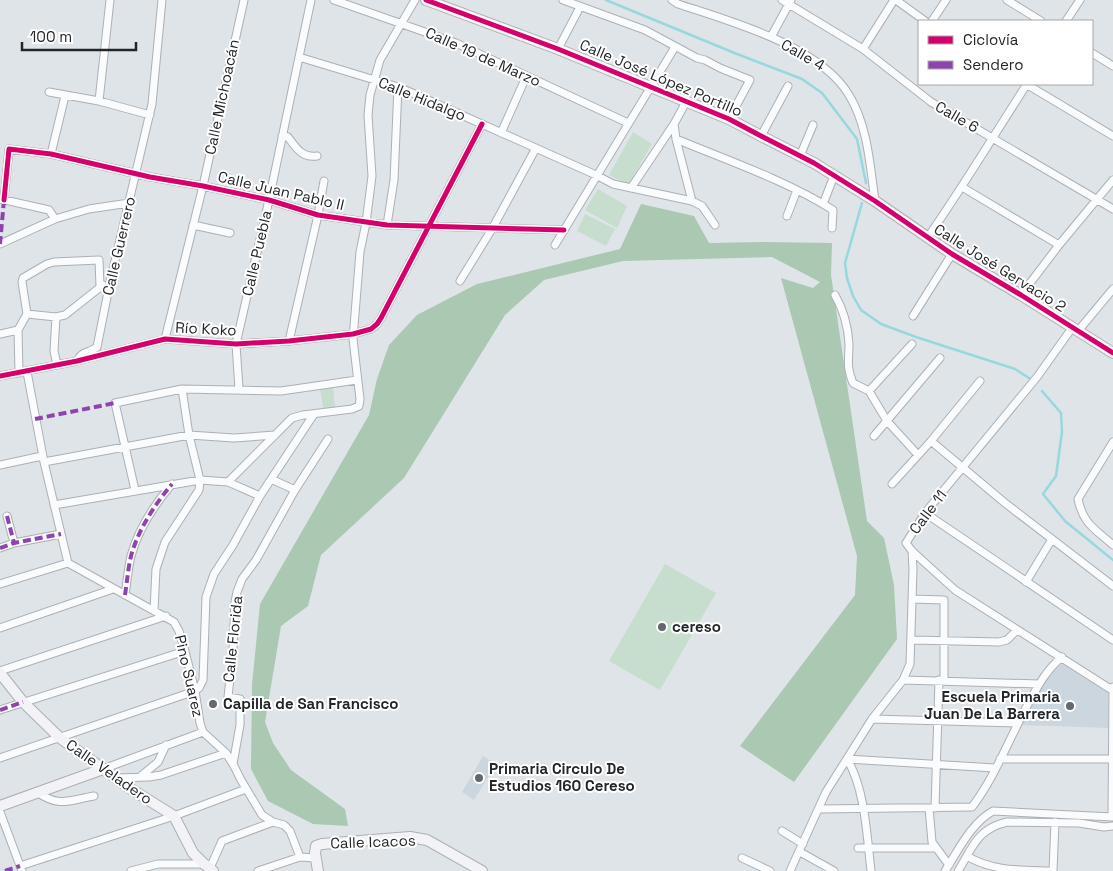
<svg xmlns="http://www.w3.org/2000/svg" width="1113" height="871" font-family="'Space Grotesk',sans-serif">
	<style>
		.built { fill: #ccd6df }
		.green { fill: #c7ddce }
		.forest { fill: #aac8b2 }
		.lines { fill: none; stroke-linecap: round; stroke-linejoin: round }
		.stream { stroke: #99d7de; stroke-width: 2.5 }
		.street-casing { stroke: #acb0b4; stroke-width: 9 }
		.secondary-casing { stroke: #acb0b4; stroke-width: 12 }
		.street { stroke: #fafbfc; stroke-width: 7 }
		.secondary { stroke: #f2f2f7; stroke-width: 10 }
		.quiet { stroke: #8e44ad; stroke-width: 4; stroke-dasharray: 8 4; stroke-linecap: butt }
		.cycleway-casing { stroke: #fff; stroke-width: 8 }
		.cycleway { stroke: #d6006c; stroke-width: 5 }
		.poi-dot { fill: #65686c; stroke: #fff; stroke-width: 2 }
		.labels { text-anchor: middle; stroke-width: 4; stroke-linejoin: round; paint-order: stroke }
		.street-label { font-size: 15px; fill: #232629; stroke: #fff }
		.poi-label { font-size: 15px; font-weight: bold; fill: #232629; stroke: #fff; text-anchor: start }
	</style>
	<rect width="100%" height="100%" fill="#dfe4e9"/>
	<path class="built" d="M1063,663L1108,692V728L1021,725L1050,673Z
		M483,756L496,764L474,800L462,792Z"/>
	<path class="green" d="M633,132L652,144L628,185L609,175Z
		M598,189L627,206L617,228L585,210Z
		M585,214L615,229L606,246L577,231Z
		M333,387L335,408H323L320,388Z
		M665,564L716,593L660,690L609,661Z"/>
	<path class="forest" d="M641,204L694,216L709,243L763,242L832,243L831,275L867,521L884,538L894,585L897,639L794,782L740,746L855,595L857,556L781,278L813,288L820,282L772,257L623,261L544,280L505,315L404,478L321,555L308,606L281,626L265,722L273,743L291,770L345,809L348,826L313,824L268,801L251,769L252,685L260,604L369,415L377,379L389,345L417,315L477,284L620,249Z"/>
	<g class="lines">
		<path class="stream" d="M606,0L737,54L802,79L822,93L857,139L866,183
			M862,203L845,263L847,278L853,296L861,310L881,324L916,337L1015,369L1029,378
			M1042,391L1061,413L1062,432L1056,476L1043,494L1065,521L1113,560"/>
		<defs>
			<path id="street" d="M334,0L456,43L628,123
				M563,0L645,30L697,58L705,60L720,68L750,80L729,119
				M672,0L678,4C730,21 820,46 849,95C868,126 870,166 875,201
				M782,0L863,49L931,102L1113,209
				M896,0L925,21
				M1007,0L1041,21
				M932,21L946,0
				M1066,21L1080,0
				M771,37L791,0
				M558,49L580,7
				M863,49L894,0
				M1092,53L1113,66
				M299,57L398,87L417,95L596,175L613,184L692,201L702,206L715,225
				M1026,84L1113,136
				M49,92L99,101L150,115
				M99,101L110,0
				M674,124L676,139L692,201
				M501,133L526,77
				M282,136L288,137C296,148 302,158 317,156
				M761,136L788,86
				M676,139C729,161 785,180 833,210L832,228
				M51,154L65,96
				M800,156L813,125
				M962,187L1059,245
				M631,188L674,124L686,102
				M0,199L49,210L55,219
				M4,200L9,149L51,154L150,177L203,186L269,200L318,215L387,225L564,230
				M823,204L834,176
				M787,216L797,190
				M193,225L230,233
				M387,225L394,180L398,87
				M928,237C963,187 994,135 1027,84
				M0,244L55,219L89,209L129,203
				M555,245L675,47
				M460,281L492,229L536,148
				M835,295C844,311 848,325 849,344C849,361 846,366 853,383L869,391L887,421L918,455
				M1021,295L1059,245L1113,180
				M27,314L56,317L65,315L103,285
				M913,316L952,254
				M56,317L54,351L57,365
				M1072,328L1037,377L925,513L906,543L912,551L955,590L1112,690
				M1078,331L1113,289
				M0,334L18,330
				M165,339L203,186L244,0
				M289,341L318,215L324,181
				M77,361C82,350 89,354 97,347L110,282L152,104L162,0
				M27,372L44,462L68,563
				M19,373L18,330L27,314L22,282L23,278L47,264L54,262L99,260L100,286
				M0,376L77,361L165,339L236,344L289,341L353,334L371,329L377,324L381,318L482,124
				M239,389L236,344L269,200L311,0
				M869,391L912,344
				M874,436L940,358
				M931,441L1005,503L1113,586
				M1113,442L1078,499C1083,524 1095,529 1113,545
				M44,462L189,435L234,438L275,435
				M0,465L42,456
				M271,479L295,490
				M228,482L292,418L303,415L352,409L359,406L360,399L353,339L360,252L366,223L372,176L368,115L370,95L380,60L415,0
				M892,484L931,441L980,381
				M135,490L115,403L182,389L281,391L357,380
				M54,505L200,480L228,482L260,496
				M925,513L1113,640
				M7,516L14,543
				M0,548L14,543L61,534
				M68,563L174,622L179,631L185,651L195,691L200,723L203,732L226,753L233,764L241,780L262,815L273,822L284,825L290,831L300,857L316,858
				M1026,582L1052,539
				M0,584L68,563
				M125,595C127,582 128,569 131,556C138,530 155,504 172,484
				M912,599L944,600V680
				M154,610L156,569L165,542L199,490L200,480L189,435L182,389
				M0,628L113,589
				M912,640L999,642L1007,640L1017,630
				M0,671L166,616
				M903,680L1039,684
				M0,710L185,651
				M872,719L1017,723
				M0,758L195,691L199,688L203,680L206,597L214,574L233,545L260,496L314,414
				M847,759L995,768
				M847,759C865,788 867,837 871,871
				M1000,759H1112
				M233,764L240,725V699L228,697L233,650L235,602L237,592L242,579L256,560L295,490L328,439
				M103,769L203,732
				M141,776L158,762L166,745
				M117,778L149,777L161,775L226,753
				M37,792C59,808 70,800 94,796
				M929,808L932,842L949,865
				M935,808L939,680
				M820,809L972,807C995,777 1010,737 1028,704C1038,686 1046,670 1062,657
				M0,812L22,871
				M1112,816L1113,687
				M782,831L803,844
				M858,848H935
				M800,852L834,871
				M967,856C991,871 1020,870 1048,871
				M742,858L770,871
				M20,866L174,816L246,789
				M210,868L222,841L273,822
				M131,871L158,864H204
				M258,871L300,857
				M790,871L826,792L872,719L903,680L910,664L913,569L912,551
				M945,871C958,851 971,823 993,811L1113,817
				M958,871C973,847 977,829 1007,822L1079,823L1104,827L1113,826
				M1053,871L1055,822"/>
			<path id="secondary" d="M426,0L558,49L729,119L761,136L814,163L875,201L952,254L1021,295L1113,353
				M0,673L23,702L60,738L131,789L174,816L193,853L204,864L213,871
				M0,806L103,769
				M318,871L315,853L316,846L322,844L410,837L427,840L482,871"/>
		</defs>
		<use href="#street" class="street-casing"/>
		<use href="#secondary" class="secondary-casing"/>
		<use href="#street" class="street"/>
		<use href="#secondary" class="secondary"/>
		<path class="quiet" d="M0,244L4,200
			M35,419L115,403
			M7,516L14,543
			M0,548L14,543L61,534
			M125,595C127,582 128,569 131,556C138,530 155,504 172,484
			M0,710L23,702
			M5,871L20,866"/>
		<defs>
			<path id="cycleway" d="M426,0L558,49L729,119L761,136L814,163L875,201L952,254L1021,295L1113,353
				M4,200L9,149L51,154L150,177L203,186L269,200L318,215L387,225L564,230
				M0,376L77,361L165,339L236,344L289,341L353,334L371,329L377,324L381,318L482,124"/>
		</defs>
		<use href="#cycleway" class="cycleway-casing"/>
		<use href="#cycleway" class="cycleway"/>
	</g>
	<g class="poi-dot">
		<circle cx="662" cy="627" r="5"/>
		<circle cx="213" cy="704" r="5"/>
		<circle cx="1070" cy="706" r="5"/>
		<circle cx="479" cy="778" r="5"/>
	</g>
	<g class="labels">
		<g class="street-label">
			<text transform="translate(803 55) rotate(30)" y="5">Calle 4</text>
			<text transform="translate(483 57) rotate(24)" y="5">Calle 19 de Marzo</text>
			<text transform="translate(661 78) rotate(23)" y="5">Calle José López Portillo</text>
			<text transform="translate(222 97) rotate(-78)" y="5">Calle Michoacán</text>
			<text transform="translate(422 99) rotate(22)" y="5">Calle Hidalgo</text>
			<text transform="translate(957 117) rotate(30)" y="5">Calle 6</text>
			<text transform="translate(281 191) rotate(13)" y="5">Calle Juan Pablo II</text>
			<text transform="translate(119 246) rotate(-77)" y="5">Calle Guerrero</text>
			<text transform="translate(257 253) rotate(-77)" y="5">Calle Puebla</text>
			<text transform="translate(1000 268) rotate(32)" y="5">Calle José Gervacio 2</text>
			<text transform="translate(206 329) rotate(3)" y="5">Río Koko</text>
			<text transform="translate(928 512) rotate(-53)" y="5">Calle 11</text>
			<text transform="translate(233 639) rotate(-84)" y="5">Calle Florida</text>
			<text transform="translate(189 676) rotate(77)" y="5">Pino Suarez</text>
			<text transform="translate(109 772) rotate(35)" y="5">Calle Veladero</text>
			<text transform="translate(373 842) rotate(-2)" y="5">Calle Icacos</text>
		</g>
		<g class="poi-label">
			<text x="672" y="632">cereso</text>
			<text x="1060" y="702" text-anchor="end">Escuela Primaria<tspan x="1060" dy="17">Juan De La Barrera</tspan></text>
			<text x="223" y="709">Capilla de San Francisco</text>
			<text x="489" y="774">Primaria Circulo De<tspan x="489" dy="17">Estudios 160 Cereso</tspan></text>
		</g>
	</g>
	<rect x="918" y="20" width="175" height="65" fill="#ffffff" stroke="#a7a8a9"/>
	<rect x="928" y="36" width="25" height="8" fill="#d6006c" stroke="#a7a8a9"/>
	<text x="963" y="45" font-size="15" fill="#232629">Ciclovía</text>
	<rect x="928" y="61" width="25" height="8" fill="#8e44ad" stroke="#a7a8a9"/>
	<text x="963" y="70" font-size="15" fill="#232629">Sendero</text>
	<path d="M22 42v8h114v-8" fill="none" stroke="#232629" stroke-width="2.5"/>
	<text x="30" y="42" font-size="15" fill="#232629" stroke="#ffffff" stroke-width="4" paint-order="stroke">100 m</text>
</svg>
